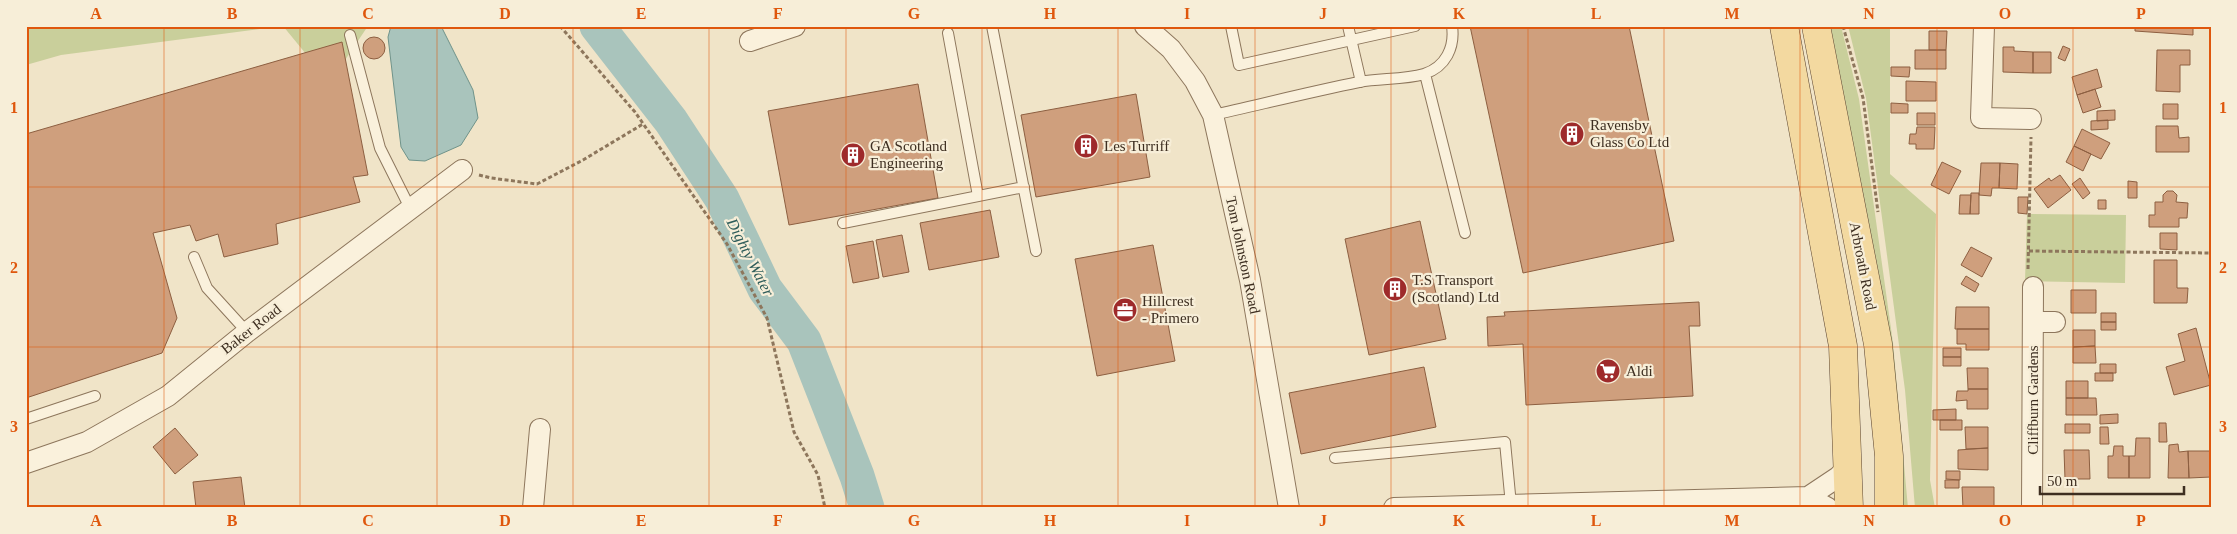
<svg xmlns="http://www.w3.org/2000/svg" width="2237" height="534" font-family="'Times New Roman',serif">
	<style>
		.green { fill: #c9cf9b }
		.water { fill: #a9c4bc; stroke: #6f938a }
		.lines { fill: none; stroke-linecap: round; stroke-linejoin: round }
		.river { stroke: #a9c4bc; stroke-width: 35 }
		.building { fill: #cf9f7d; stroke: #8d5f41 }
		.service-casing { stroke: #8d765c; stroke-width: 12 }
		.minor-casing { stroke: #8d765c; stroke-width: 22 }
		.primary-casing { stroke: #5b4430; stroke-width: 29 }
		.path { stroke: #8d765c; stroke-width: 3; stroke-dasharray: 4 2.5; stroke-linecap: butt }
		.service { stroke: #faf1dc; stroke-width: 10 }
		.minor { stroke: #faf1dc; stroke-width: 20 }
		.primary { stroke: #f3d9a0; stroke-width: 28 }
		.grid { fill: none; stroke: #df570d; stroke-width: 1; stroke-opacity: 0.55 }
		.labels { text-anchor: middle; stroke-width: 4.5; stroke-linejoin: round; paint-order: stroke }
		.poi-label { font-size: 15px; fill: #3d2e20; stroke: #f7eed8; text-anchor: start }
		.street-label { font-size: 15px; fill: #3d2e20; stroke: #f7eed8 }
		.water-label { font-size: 16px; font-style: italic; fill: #2f5d5a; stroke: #f7eed8 }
		.neatline { fill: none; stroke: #df570d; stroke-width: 2 }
		.grid-label { font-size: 16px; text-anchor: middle; font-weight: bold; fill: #df570d }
	</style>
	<rect width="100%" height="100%" fill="#f0e4c8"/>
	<path class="green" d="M26,26H282L61,55L26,65Z
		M283,26H368L343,63L338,93Z
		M1826,26H1841L1859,99L1893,343L1908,508H1899Z
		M1848,26H1890V174L1936,214L1930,480L1935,508H1915L1905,390L1866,98Z
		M2027,214L2126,215L2125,283L2025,281Z"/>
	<path class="water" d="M391,26H441L473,90L478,118L461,145L425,161L409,160L401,147L388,37Z"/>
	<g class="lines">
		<path class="river" d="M597,26L671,121L722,199L765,289L804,341L857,476L867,508"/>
	</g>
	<path class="building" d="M1470,26H1629L1674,241L1523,273Z
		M2135,26H2193V35L2135,31Z
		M1929,31H1947L1946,50H1929Z
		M363 48a11 11 0 1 1 22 0a11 11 0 1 1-22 0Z
		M342,42L368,175L353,177L360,202L276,224L278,244L224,257L218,234L196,241L190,225L153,233L177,318L162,353L26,398V134Z
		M2063,46L2070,49L2065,61L2058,58Z
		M2003,47H2014V51L2033,52V73L2003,72Z
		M1915,50H1946V69H1915Z
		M2157,50H2190V65H2180V92L2156,91Z
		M2033,52H2051V73H2033Z
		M1891,67H1910L1909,77L1891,76Z
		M2097,69L2102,87L2077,95L2072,77Z
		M1906,81L1936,82V101H1906Z
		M918,84L938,198L789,225L768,111Z
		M2095,89L2101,107L2083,113L2077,95Z
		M1136,94L1150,177L1036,197L1021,115Z
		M1891,103L1908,104V113H1891Z
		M2163,104H2178V119H2163Z
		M2115,110V120L2097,121V111Z
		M1917,113H1935V125H1917Z
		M2108,120V129L2091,130V121Z
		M2156,126H2178L2179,138L2189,137V152H2156Z
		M1917,127H1935L1934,149H1916V144H1909L1910,134H1916Z
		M2082,129L2110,143L2101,159L2074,146Z
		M2074,146L2091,154L2083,171L2066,162Z
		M1942,162L1961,171L1949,194L1931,185Z
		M1981,163H2000L1999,188H1992L1991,196L1979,195Z
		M2000,163L2018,164L2017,189L1999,188Z
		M2060,175L2071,190L2048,208L2034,189L2049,178L2051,181Z
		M2080,178L2090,193L2083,199L2072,184Z
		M2128,181L2137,182V198H2128Z
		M2167,191H2173L2177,195L2176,202L2188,203L2187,218H2179V227H2149V215H2155V202H2163V195Z
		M1971,193H1979V214H1970Z
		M1960,195H1971L1970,214H1959Z
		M2018,197H2028L2027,214L2018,213Z
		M2098,200H2106V209H2098Z
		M990,210L999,257L929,270L920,223Z
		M1420,221L1446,339L1369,355L1345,239Z
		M2160,233H2177V250L2160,249Z
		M902,235L909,272L883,277L876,240Z
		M873,241L879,278L853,283L846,246Z
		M1153,245L1175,361L1097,376L1075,259Z
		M1971,247L1992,258L1982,277L1961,265Z
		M2154,260H2177V288H2188L2187,303H2154Z
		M1966,276L1979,284L1975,292L1961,284Z
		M2071,290H2096V313H2071Z
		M1699,302L1700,326H1689L1693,396L1526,405L1523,344L1488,346L1487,317L1505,316L1504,312Z
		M1956,307H1989V329H1955Z
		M2101,313H2116V322H2101Z
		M2101,322H2116V330H2101Z
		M2196,328L2211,385L2174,395L2166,367L2185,361L2178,334Z
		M1957,329H1989V350H1966V344H1957Z
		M2073,330H2095V346L2073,347Z
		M2095,346L2096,363H2073V347Z
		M1943,348H1961V357H1943Z
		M1943,357H1961V366H1943Z
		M2100,364H2116V373H2100Z
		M1424,367L1436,427L1301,454L1289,393Z
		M1967,368H1988V389H1968Z
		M2095,373H2113V381H2095Z
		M2066,381H2088V398H2066Z
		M1968,389H1988V409H1967V400L1956,401L1957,391H1968Z
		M2066,398H2096L2097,415H2066Z
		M1956,409V420H1933V410Z
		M2118,414V423L2100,424V415Z
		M1940,420H1962V430H1940Z
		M2159,423H2166L2167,442H2159Z
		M2065,424H2090V433H2065Z
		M1965,427H1988V448L1966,449Z
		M2100,427H2108L2109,444H2100Z
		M175,428L198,455L175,474L153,447Z
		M2136,438H2150V478H2129V456H2135Z
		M2178,444L2179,452L2188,451L2189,478H2168L2169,445Z
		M2114,446H2123V456H2129V478H2108V456H2113Z
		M1988,448V470L1958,469V450Z
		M2064,450H2089L2090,479H2065Z
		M2188,451H2210L2211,477L2189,478Z
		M1946,471H1960V480L1946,479Z
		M241,477L245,508H196L193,482Z
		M1945,480H1959V488H1945Z
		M1962,487H1994V508H1963Z"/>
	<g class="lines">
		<defs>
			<path id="service" d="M992,26L1036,251
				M1231,26L1239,65L1415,26
				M1348,26L1361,82
				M948,33L978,196
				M350,35L380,148L410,208
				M1425,74L1465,233
				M1213,115C1262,104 1310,92 1359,82C1380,78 1404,80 1424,74C1446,67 1455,47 1452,26
				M843,223L1024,187
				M194,257L207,288L247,332
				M26,419L95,396
				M1335,458L1505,442L1511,505"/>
			<path id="minor" d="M1145,26L1171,49L1195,81L1213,115L1250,280L1289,508
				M1984,26L1981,118L2031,119
				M750,41L795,26
				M2033,322H2055
				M26,463L87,442L168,396L247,332L462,170
				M1808,497L1838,477L1849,466
				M533,508L540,429
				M1394,508L1808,497L1828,508
				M2032,508L2033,287"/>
			<path id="primary" d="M1784,26L1843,346L1849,508
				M1816,26L1878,344L1889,456V508"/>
		</defs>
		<use href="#service" class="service-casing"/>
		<use href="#minor" class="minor-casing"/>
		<use href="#primary" class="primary-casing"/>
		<path class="path" d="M560,26L635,112L727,244L767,318L794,432L818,475L825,508
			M1843,26L1863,98L1878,212
			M26,28L30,26
			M479,175L491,178L537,184L583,160L643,124
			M2029,251L2211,253
			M2028,269L2031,137"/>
		<use href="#service" class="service"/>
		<use href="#minor" class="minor"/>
		<use href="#primary" class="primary"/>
	</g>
	<path class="grid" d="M164,26V508M300,26V508M437,26V508M573,26V508M709,26V508M846,26V508M982,26V508M1118,26V508M1255,26V508M1391,26V508M1528,26V508M1664,26V508M1800,26V508M1937,26V508M2073,26V508M26,187H2211M26,347H2211"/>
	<defs>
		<symbol id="building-disc" viewBox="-11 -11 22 22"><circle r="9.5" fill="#9e2a2b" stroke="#f7eed8"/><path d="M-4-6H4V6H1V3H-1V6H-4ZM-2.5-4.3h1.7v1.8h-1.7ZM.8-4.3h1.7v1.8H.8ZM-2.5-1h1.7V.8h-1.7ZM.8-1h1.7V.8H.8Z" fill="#fff"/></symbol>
		<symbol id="office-disc" viewBox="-11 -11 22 22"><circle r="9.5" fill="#9e2a2b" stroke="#f7eed8"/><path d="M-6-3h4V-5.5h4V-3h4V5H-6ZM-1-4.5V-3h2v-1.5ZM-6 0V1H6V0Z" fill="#fff"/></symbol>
		<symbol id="supermarket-disc" viewBox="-11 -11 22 22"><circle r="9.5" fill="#9e2a2b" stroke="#f7eed8"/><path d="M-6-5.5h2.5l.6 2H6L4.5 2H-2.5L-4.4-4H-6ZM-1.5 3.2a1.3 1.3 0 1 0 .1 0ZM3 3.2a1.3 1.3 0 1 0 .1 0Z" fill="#fff"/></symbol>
	</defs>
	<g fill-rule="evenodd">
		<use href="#building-disc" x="1558" y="120" width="28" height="28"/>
		<use href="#building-disc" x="1072" y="132" width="28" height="28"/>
		<use href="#building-disc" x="839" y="141" width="28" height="28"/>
		<use href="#building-disc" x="1381" y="275" width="28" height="28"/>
		<use href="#office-disc" x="1111" y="296" width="28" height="28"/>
		<use href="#supermarket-disc" x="1594" y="357" width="28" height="28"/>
	</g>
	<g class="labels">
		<g class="poi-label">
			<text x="1590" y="130">Ravensby<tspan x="1590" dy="17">Glass Co Ltd</tspan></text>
			<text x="870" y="151">GA Scotland<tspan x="870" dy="17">Engineering</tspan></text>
			<text x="1104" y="151">Les Turriff</text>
			<text x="1412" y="285">T.S Transport<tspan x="1412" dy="17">(Scotland) Ltd</tspan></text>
			<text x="1142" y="306">Hillcrest<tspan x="1142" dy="17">- Primero</tspan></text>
			<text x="1626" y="376">Aldi</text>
		</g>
		<g class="street-label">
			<text transform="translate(1243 255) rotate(78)" y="5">Tom Johnston Road</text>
			<text transform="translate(1863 266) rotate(79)" y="5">Arbroath Road</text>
			<text transform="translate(251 329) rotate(-38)" y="5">Baker Road</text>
			<text transform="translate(2033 400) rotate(-90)" y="5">Cliffburn Gardens</text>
		</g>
		<g class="water-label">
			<text transform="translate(751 257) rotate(63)" y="6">Dighty Water</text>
		</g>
	</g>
	<rect width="2237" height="534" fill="none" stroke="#f7eed8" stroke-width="55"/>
	<path d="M2040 486v8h144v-8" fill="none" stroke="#3d2e20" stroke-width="2.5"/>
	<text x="2047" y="486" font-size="15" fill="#3d2e20" stroke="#f7eed8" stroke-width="4" paint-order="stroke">50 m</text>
	<rect x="28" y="28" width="2182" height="478" class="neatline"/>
	<g class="grid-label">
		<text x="96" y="19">A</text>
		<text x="232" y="19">B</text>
		<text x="368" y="19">C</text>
		<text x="505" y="19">D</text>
		<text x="641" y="19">E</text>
		<text x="778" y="19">F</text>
		<text x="914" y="19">G</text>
		<text x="1050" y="19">H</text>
		<text x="1187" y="19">I</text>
		<text x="1323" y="19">J</text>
		<text x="1459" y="19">K</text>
		<text x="1596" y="19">L</text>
		<text x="1732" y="19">M</text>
		<text x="1869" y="19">N</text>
		<text x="2005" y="19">O</text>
		<text x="2141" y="19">P</text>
		<text x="14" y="113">1</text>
		<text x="2223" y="113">1</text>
		<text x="14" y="273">2</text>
		<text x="2223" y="273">2</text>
		<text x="14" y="432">3</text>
		<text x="2223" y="432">3</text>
		<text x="96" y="526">A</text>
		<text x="232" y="526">B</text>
		<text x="368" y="526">C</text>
		<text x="505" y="526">D</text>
		<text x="641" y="526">E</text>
		<text x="778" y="526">F</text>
		<text x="914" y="526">G</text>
		<text x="1050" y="526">H</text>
		<text x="1187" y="526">I</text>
		<text x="1323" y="526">J</text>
		<text x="1459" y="526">K</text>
		<text x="1596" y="526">L</text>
		<text x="1732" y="526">M</text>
		<text x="1869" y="526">N</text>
		<text x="2005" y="526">O</text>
		<text x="2141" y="526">P</text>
	</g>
</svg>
